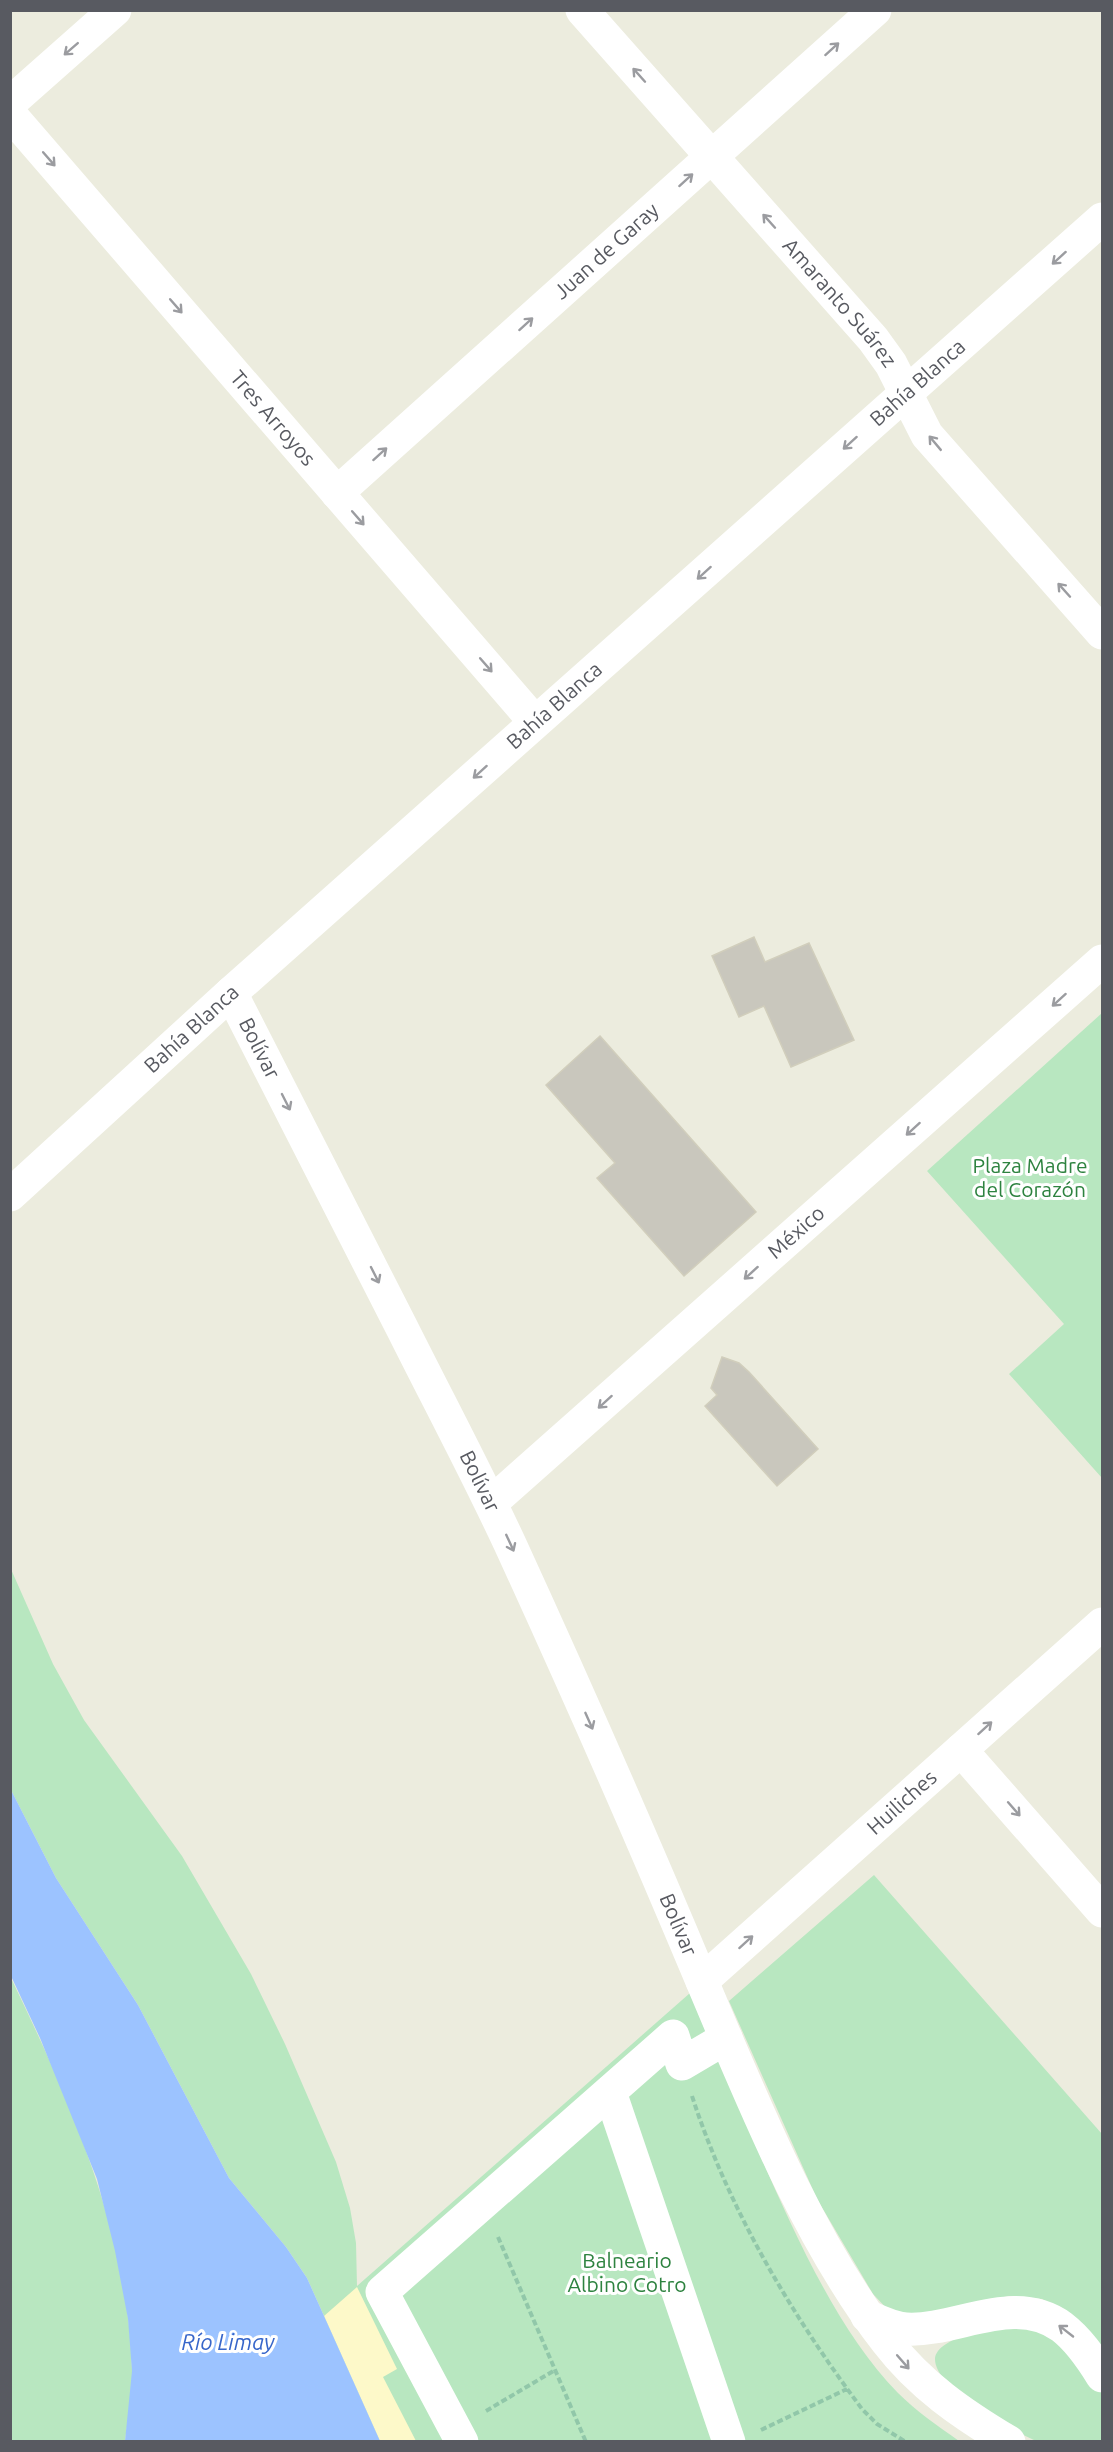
<svg xmlns="http://www.w3.org/2000/svg" width="1113" height="2452" font-family="Ubuntu,sans-serif">
	<style>
		.green { fill: #b8e7c0 }
		.sand { fill: #fdf9c9 }
		.water { fill: #9cc3ff }
		.building { fill: #c9c7bd; stroke: #d1cebc; stroke-width: 1.5 }
		.lines { fill: none; stroke-linecap: round; stroke-linejoin: round }
		.path { stroke: #91c7a9; stroke-width: 4; stroke-dasharray: 6 3; stroke-linecap: butt }
		.street { stroke: #fff; stroke-width: 33 }
		.oneway { stroke: #9b9ca0 }
		.labels { text-anchor: middle; stroke-width: 6; stroke-linejoin: round; paint-order: stroke }
		.street-label { font-size: 21px; fill: #585a61; stroke: #fff }
		.park-label { font-size: 21px; fill: #2e8340; stroke: #fff }
		.water-label { font-size: 22px; font-style: italic; fill: #3766ca; stroke: #fff }
	</style>
	<rect width="100%" height="100%" fill="#ececde"/>
	<path class="green" d="M1102,1013V1478L1009,1374L1064,1324L927,1171Z
		M10,1567L53,1664L84,1720L182,1856L251,1974L285,2044L336,2162L350,2208L356,2243L357,2286L690,1993C711,2045 734,2096 757,2148C792,2228 837,2331 898,2393C916,2411 938,2426 959,2441H380L307,2278L286,2247L229,2178L138,2005L56,1878L11,1790Z
		M874,1875L1102,2134V2350L1059,2308L1042,2299L1009,2296L924,2314L890,2312L873,2294L817,2199L729,2001Z
		M10,1976C69,2098 128,2231 132,2369C133,2393 128,2418 125,2441H11Z
		M1013,2323L1057,2339L1102,2392V2441H1036L1015,2431L944,2380C940,2374 935,2367 935,2359C937,2336 995,2328 1013,2323Z"/>
	<path class="sand" d="M357,2287L397,2369L383,2377L416,2441H380L324,2316Z"/>
	<path class="water" d="M11,1790L56,1878L138,2005L229,2178L286,2247L307,2278L380,2441H125L132,2371L128,2319L115,2251L97,2179L40,2038L11,1976Z"/>
	<path class="building" d="M754,937L765,962L809,943L854,1040L791,1067L764,1006L739,1017L712,956Z
		M600,1036L756,1212L684,1276L597,1178L615,1163L546,1085Z
		M722,1357L739,1363L749,1372L818,1449L777,1486L705,1406L717,1395L711,1388Z"/>
	<g class="lines">
		<path class="path" d="M692,2096C729,2210 791,2314 862,2409L877,2424L906,2442
			M498,2237L586,2442
			M486,2411L555,2370
			M761,2430L847,2389"/>
		<g class="street">
			<path id="s1" d="M582,10L873,339L891,364L927,435L1102,633"/>
			<path d="M10,103L115,10"/>
			<path id="s2" d="M10,114L535,722"/>
			<path id="s3" d="M337,493L875,10"/>
			<path id="s4" d="M231,993C288,1105 345,1216 402,1328C438,1400 476,1471 510,1544C576,1688 640,1833 701,1979C752,2099 807,2239 887,2342C920,2385 962,2414 1009,2442"/>
			<path id="s5" d="M10,1195L231,993L1102,219"/>
			<path id="s6" d="M491,1503L1102,961"/>
			<path d="M961,1750L1102,1911"/>
			<path id="s7" d="M702,1981L1102,1624"/>
			<path d="M610,2092L729,2442"/>
			<path d="M867,2316C880,2322 892,2328 906,2329C957,2332 1014,2292 1062,2327C1079,2340 1091,2358 1102,2376"/>
			<path d="M462,2442L382,2292L673,2036L682,2064L726,2038"/>
		</g>
	</g>
	<defs><path id="oneway-shaft" d="M-6 0H5M1.5-3L5.5 0L1.5 3" fill="none" stroke-width="1.6" stroke-linecap="round" stroke-linejoin="round" transform="scale(1.5)"/></defs>
	<g class="oneway">
		<use href="#oneway-shaft" transform="translate(71 49) rotate(139)"/>
		<use href="#oneway-shaft" transform="translate(832 49) rotate(-42)"/>
		<use href="#oneway-shaft" transform="translate(639 75) rotate(-132)"/>
		<use href="#oneway-shaft" transform="translate(49 159) rotate(49)"/>
		<use href="#oneway-shaft" transform="translate(686 180) rotate(-42)"/>
		<use href="#oneway-shaft" transform="translate(769 221) rotate(-132)"/>
		<use href="#oneway-shaft" transform="translate(1059 258) rotate(138)"/>
		<use href="#oneway-shaft" transform="translate(176 306) rotate(49)"/>
		<use href="#oneway-shaft" transform="translate(526 324) rotate(-42)"/>
		<use href="#oneway-shaft" transform="translate(850 443) rotate(138)"/>
		<use href="#oneway-shaft" transform="translate(935 443) rotate(-130)"/>
		<use href="#oneway-shaft" transform="translate(380 454) rotate(-42)"/>
		<use href="#oneway-shaft" transform="translate(358 518) rotate(49)"/>
		<use href="#oneway-shaft" transform="translate(704 573) rotate(138)"/>
		<use href="#oneway-shaft" transform="translate(1064 590) rotate(-132)"/>
		<use href="#oneway-shaft" transform="translate(486 665) rotate(49)"/>
		<use href="#oneway-shaft" transform="translate(480 772) rotate(138)"/>
		<use href="#oneway-shaft" transform="translate(1059 1000) rotate(138)"/>
		<use href="#oneway-shaft" transform="translate(286 1102) rotate(63)"/>
		<use href="#oneway-shaft" transform="translate(913 1129) rotate(138)"/>
		<use href="#oneway-shaft" transform="translate(751 1273) rotate(138)"/>
		<use href="#oneway-shaft" transform="translate(375 1275) rotate(63)"/>
		<use href="#oneway-shaft" transform="translate(605 1402) rotate(138)"/>
		<use href="#oneway-shaft" transform="translate(510 1543) rotate(65)"/>
		<use href="#oneway-shaft" transform="translate(589 1721) rotate(66)"/>
		<use href="#oneway-shaft" transform="translate(985 1728) rotate(-42)"/>
		<use href="#oneway-shaft" transform="translate(1014 1809) rotate(49)"/>
		<use href="#oneway-shaft" transform="translate(746 1942) rotate(-42)"/>
		<use href="#oneway-shaft" transform="translate(1066 2331) rotate(-142)"/>
		<use href="#oneway-shaft" transform="translate(903 2362) rotate(49)"/>
	</g>
	<g class="labels">
		<g class="street-label">
			<text dy="7" stroke="none"><textPath href="#s3" startOffset="362">Juan de Garay</textPath></text>
			<text dy="7" stroke="none"><textPath href="#s1" startOffset="390">Amaranto Suárez</textPath></text>
			<text dy="7" stroke="none"><textPath href="#s5" startOffset="1218">Bahía Blanca</textPath></text>
			<text dy="7" stroke="none"><textPath href="#s2" startOffset="402">Tres Arroyos</textPath></text>
			<text dy="7" stroke="none"><textPath href="#s5" startOffset="732">Bahía Blanca</textPath></text>
			<text dy="7" stroke="none"><textPath href="#s5" startOffset="246">Bahía Blanca</textPath></text>
			<text dy="7" stroke="none"><textPath href="#s4" startOffset="62">Bolívar</textPath></text>
			<text dy="7" stroke="none"><textPath href="#s6" startOffset="408">México</textPath></text>
			<text dy="7" stroke="none"><textPath href="#s4" startOffset="548">Bolívar</textPath></text>
			<text dy="7" stroke="none"><textPath href="#s7" startOffset="268">Huiliches</textPath></text>
			<text dy="7" stroke="none"><textPath href="#s4" startOffset="1034">Bolívar</textPath></text>
		</g>
		<g class="park-label">
			<text x="1030" y="1173">Plaza Madre<tspan x="1030" dy="24">del Corazón</tspan></text>
			<text x="627" y="2268">Balneario<tspan x="627" dy="24">Albino Cotro</tspan></text>
		</g>
		<g class="water-label">
			<text x="228" y="2350">Río Limay</text>
		</g>
	</g>
	<rect width="1113" height="2452" fill="none" stroke="#585a61" stroke-width="24"/>
</svg>
